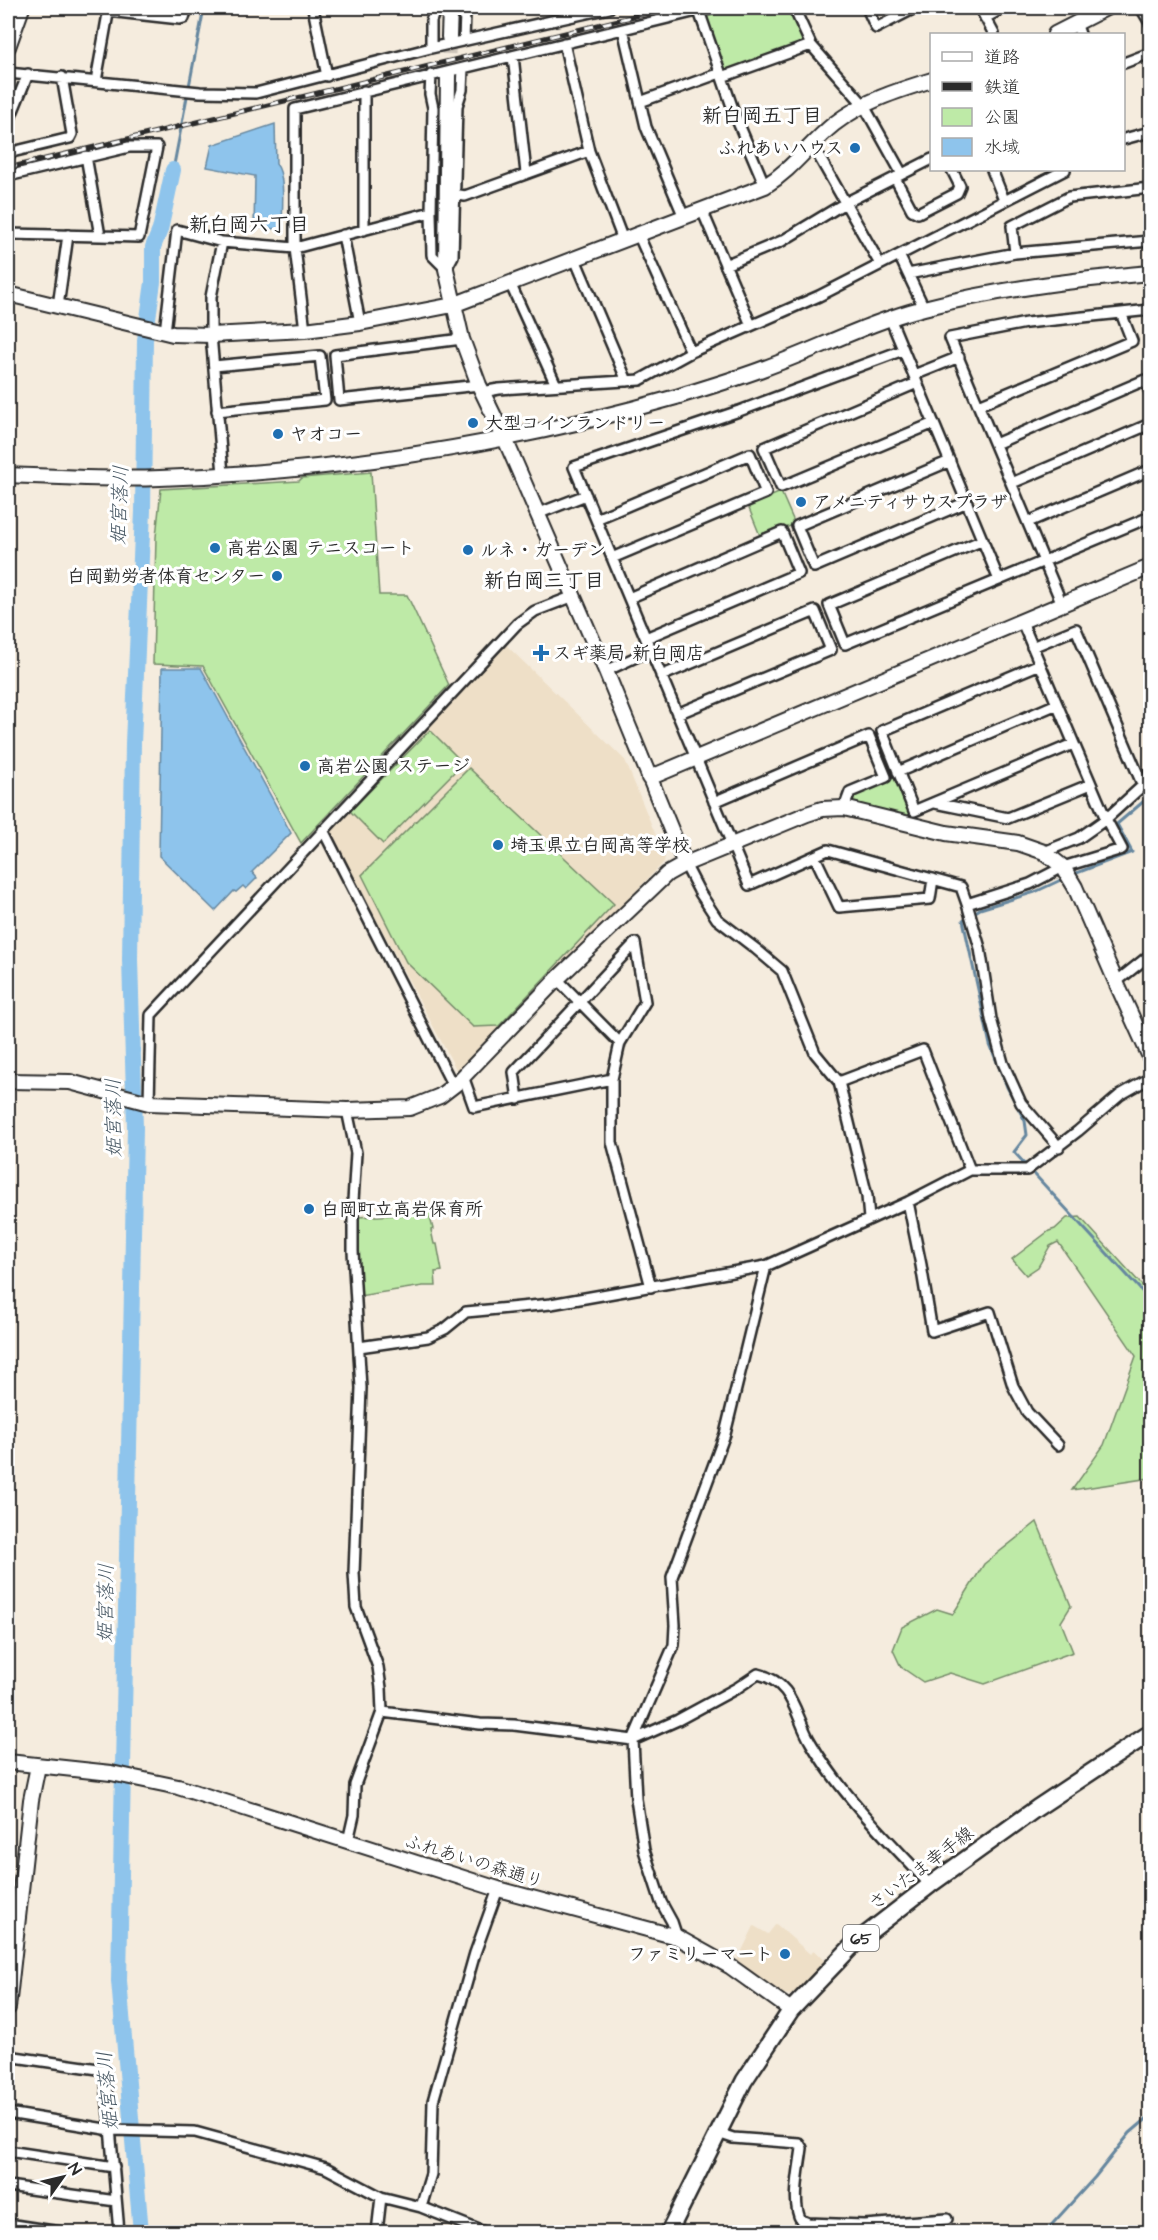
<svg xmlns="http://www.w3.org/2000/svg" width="1158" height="2240" font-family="'Architects Daughter','Klee One',sans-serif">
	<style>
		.built { fill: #eedfc7 }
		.green { fill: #beeaa7; stroke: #748a69; stroke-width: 1.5 }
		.water { fill: #8ec4ec; stroke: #66879f; stroke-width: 1.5 }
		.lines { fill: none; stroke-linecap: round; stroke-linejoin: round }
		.stream { stroke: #66879f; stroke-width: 3 }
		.river { stroke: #8ec4ec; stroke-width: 16 }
		.secondary-tunnel { stroke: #cdc5ba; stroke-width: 14; stroke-dasharray: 14 7; stroke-linecap: butt }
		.street-casing { stroke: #2b2b2b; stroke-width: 14 }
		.secondary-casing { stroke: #2b2b2b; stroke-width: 18 }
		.primary-casing { stroke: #2b2b2b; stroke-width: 20 }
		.street { stroke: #fff; stroke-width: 9 }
		.secondary { stroke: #fff; stroke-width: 14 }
		.primary { stroke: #fff; stroke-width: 15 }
		.rail-casing { stroke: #2b2b2b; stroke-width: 5 }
		.rail { stroke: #fff; stroke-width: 3; stroke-dasharray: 9; stroke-linecap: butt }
		.poi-dot { fill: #1f6fb2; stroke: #fff; stroke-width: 2 }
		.labels { text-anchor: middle; stroke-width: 6; stroke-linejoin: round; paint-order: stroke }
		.shield { fill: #fff; stroke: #6b6b6b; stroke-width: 1.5 }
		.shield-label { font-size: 16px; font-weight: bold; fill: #2b2b2b }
		.poi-label { font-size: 18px; font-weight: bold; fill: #2b2b2b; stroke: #fff; text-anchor: start }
		.street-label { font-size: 18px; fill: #2b2b2b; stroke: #fff }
		.neighbourhood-label { font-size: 20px; font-weight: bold; fill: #2b2b2b; stroke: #fff }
		.water-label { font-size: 20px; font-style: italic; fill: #495965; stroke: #fff }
	</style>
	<rect width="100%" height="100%" fill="#f5ecde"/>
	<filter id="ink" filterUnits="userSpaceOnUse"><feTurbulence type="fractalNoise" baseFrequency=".0167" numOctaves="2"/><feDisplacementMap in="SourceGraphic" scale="12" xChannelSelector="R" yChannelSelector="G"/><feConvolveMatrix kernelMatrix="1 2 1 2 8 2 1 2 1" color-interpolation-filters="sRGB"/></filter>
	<g filter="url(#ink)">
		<path class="built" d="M505,644L625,760L665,858L664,862L461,1072L457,1071L330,832L331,827Z
			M776,1924L810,1954L814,1951L825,1961L793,1995L780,1994L736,1963L754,1926L768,1934Z"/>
		<path class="green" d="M733,8H790L805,43L725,73L707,17Z
			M371,472L379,595H407L449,685L301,843L203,666L153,664L156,537L161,489L299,481L302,478Z
			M781,492L795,524L761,538L748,506Z
			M430,730L463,763L383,844L350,811Z
			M469,768L614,904L499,1026L473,1027L406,962L362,875Z
			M895,776L915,820L853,803L855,793Z
			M433,1209L435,1216L430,1217L433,1229L431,1230L434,1244H437L442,1271L435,1272L436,1286H423L359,1296L357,1217L414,1214Z
			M1080,1217L1150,1294V1478L1072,1490L1104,1445L1136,1356L1058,1242L1050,1246L1038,1267L1026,1275L1012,1259L1049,1231L1055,1229L1067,1218Z
			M1037,1522L1071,1606L1061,1622L1073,1652L985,1684L950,1673L923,1682L901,1667L893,1650L902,1627L937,1609L953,1614L984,1564Z"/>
		<path class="water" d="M275,124L276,164C286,174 282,213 282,227L281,229L254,228L255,176L207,167L212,145Z
			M162,668H201L291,833L252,872L257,878L246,889L243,886L236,892L234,891L215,911L159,856Z"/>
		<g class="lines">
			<path class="stream" d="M173,170L204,8
				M160,230L166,231
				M1074,874L1132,852L1117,824L1150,796
				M1065,878L1035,892L980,909L963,920L990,1045L1007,1087L1025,1121L1027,1135L1014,1152L1150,1300
				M1045,2232L1095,2177L1130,2133L1150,2116"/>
			<path class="river" d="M141,2232L119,1981L135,1128L130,960L133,743L143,511L145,340L153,282V247L160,230L173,170"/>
			<path class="secondary-tunnel" d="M448,75L449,37"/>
			<defs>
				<path id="street" d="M313,8L327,76
					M462,8L465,13L464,40
					M794,8L811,45L863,104L902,174
					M867,8L876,28L915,8
					M980,8L994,34
					M1141,8L1150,23
					M108,11L180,19L184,18L187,8
					M699,11L735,115L765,186
					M985,18L1003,8
					M1076,23L1080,34
					M623,29L646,127L684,217
					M564,43L589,151L623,240
					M431,48V21L436,8
					M513,56L526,173
					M1124,63L1150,53
					M8,73L200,92L256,93L431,48L609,8
					M431,75L430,94L433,108L431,212L432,255L446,269L453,256L457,106L462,90L463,68
					M722,77L811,45
					M96,81L109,8
					M640,102L720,73
					M8,123L28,74
					M1124,139L1150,132
					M813,146L880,264
					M8,153L70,138L72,134L62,77
					M992,170L1004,200
					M8,176L129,147H157L139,237L100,236
					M895,178L912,210L918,213L957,193L960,186L952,170
					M454,194L465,196L589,151
					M702,210L751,325
					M364,230V91
					M8,234L100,236L86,156
					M638,234L691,352
					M343,235L360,323
					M1015,253L1150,241
					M899,255L924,308
					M575,259L627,381
					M725,265L782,241L845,203L932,159
					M908,274L1015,253L1012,226L1069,197L1150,188
					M510,283L556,385
					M58,306L68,235
					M890,318L999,580
					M305,330L295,248V109L709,8
					M165,332L177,230L222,242
					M462,339L335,355L339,400L479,385
					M903,350L739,411L574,467L749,885L828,850L961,887L967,904L1030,884L1063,867L1122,849L1106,819L1022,622
					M214,366L320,356L325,400L217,411
					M914,375L959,357
					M917,383L764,448L781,487L934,423
					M482,392L499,389L640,380L691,352L819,296L1065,170
					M979,405L1132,341L1121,313
					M995,444L1145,380L1150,392
					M950,461L797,526L814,567L967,502
					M223,474L211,335V297L222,242L295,248L431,212
					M1012,483L1150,424
					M537,514L586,495
					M596,519L750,454L766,493L612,558
					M1028,522L1150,470
					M983,540L829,605L845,644L1150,517
					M629,598L782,532L799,573L646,638
					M1062,604L950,338L1026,323L1150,310
					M1032,647L1076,629L1143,786
					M1040,664L882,731L914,811L1073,744
					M606,671L651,650
					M661,676L815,611L831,650L677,714
					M898,772L1057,704
					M714,802L869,736L886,777L850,792L844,808
					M935,803L1008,818L1091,784
					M323,830L453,1086
					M1044,852L1079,838L1106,819L1150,779
					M815,857L839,907L930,899L933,879
					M685,864L700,893L717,919L756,949L782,971L815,1053L839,1082L867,1196L869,1219
					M967,904L980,948L991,1019L1003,1063L1021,1103L1059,1147
					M635,943L645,1002L620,1043L612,1079V1142L651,1287
					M557,979L620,1043
					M1116,982L1150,955
					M463,1076L474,1107L612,1079
					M839,1082L923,1050L970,1170
					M518,1099L514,1072L635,943
					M149,1103L151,1015L517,624L535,611L574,596
					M347,1110L356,1153L353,1201V1251L361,1388L354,1573L356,1607L378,1667L381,1688L382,1712L355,1785L354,1815L348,1841
					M908,1202L921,1265L932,1331L990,1312L1013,1386L1027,1412L1058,1445
					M359,1347L428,1337L445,1329L466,1312L551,1304L766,1266L908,1202L970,1170H1027L1078,1131L1120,1095L1150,1078
					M382,1712L480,1724L514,1725L633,1740L678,1720L737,1688L758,1674C795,1683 794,1715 811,1743C842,1796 889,1840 930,1885
					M677,1937L672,1922L661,1902L644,1850L636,1799L633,1740L674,1645L675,1625L672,1577L725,1434L766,1266
					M8,2056L105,2070L119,2232
					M8,2113L111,2130L195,2132L326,2168L381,2197L421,2207L484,2232
					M718,2133L733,2138L799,2143L802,2148C800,2166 791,2204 801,2220L808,2223L864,2225L947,2219
					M8,2151L114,2167
					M8,2186L116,2201
					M421,2207L431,2174L433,2101L475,1953L498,1889
					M8,2224L60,2232
					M377,2232L381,2197"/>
				<path id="secondary" d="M1055,34L1106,8
					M449,37L450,8
					M8,47L22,8
					M448,75L446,269L462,339L479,385L505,439L606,671L685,864
					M8,294L173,334L211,335L305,330L360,323L453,305L765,186C793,169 809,144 834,124C864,101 896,91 932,80
					M8,475C58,477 109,480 160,478C335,472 508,445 676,397C705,388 736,379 765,368C818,349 869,322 924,308C998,289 1074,280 1150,273
					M649,778L1150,567
					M8,1081L70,1082L149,1103L347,1110L410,1108L440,1096L457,1083L557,979L667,874L685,864L807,814L822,809L844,808L946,833L1018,843L1044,852L1063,867L1075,887L1116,982L1150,1057
					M8,1762L111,1773L178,1787L498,1889L677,1937L731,1967L791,2010
					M8,2008L31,1800L38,1766"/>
				<path id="primary" d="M669,2232L744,2081L791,2010L855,1943L930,1885L1037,1808L1150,1733"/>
			</defs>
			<use href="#street" class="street-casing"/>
			<use href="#secondary" class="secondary-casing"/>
			<use href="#primary" class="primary-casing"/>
			<use href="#street" class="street"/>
			<use href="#secondary" class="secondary"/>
			<use href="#primary" class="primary"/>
			<defs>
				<path id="rail" d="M8,168L668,8"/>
			</defs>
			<use href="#rail" class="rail-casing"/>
			<use href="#rail" class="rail"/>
		</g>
	</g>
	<g class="poi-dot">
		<circle cx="855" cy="148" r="6"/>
		<circle cx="473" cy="423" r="6"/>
		<circle cx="278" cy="434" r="6"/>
		<circle cx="801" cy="502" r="6"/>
		<circle cx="215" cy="548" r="6"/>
		<circle cx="468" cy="550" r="6"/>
		<circle cx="277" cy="576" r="6"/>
		<path d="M538 644h6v6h6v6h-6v6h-6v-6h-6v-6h6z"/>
		<circle cx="305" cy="766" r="6"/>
		<circle cx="498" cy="845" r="6"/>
		<circle cx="309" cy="1209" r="6"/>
		<circle cx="785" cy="1954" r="6"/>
	</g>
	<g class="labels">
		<rect class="shield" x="843" y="1925" width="36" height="26" rx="4.5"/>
		<g class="shield-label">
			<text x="861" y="1944">65</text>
		</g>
		<g class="poi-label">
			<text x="843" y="154" text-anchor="end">ふれあいハウス</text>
			<text x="485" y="429">大型コインランドリー</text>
			<text x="290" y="440">ヤオコー</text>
			<text x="813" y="508">アメニティサウスプラザ</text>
			<text x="227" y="554">高岩公園 テニスコート</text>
			<text x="480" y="556">ルネ・ガーデン</text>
			<text x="265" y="582" text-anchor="end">白岡勤労者体育センター</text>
			<text x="553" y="659">スギ薬局 新白岡店</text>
			<text x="317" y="772">高岩公園 ステージ</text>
			<text x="510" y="851">埼玉県立白岡高等学校</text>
			<text x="321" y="1215">白岡町立高岩保育所</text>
			<text x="773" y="1960" text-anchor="end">ファミリーマート</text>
		</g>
		<g class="street-label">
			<text transform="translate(474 1861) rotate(17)" y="6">ふれあいの森通り</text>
			<text transform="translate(921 1868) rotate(-37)" y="6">さいたま幸手線</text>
		</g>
		<g class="neighbourhood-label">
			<text x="762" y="122">新白岡五丁目</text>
			<text x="249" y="231">新白岡六丁目</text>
			<text x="544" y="587">新白岡三丁目</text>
		</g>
		<g class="water-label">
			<text transform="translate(119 505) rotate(-88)" y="7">姫宮落川</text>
			<text transform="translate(113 1118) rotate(-91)" y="7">姫宮落川</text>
			<text transform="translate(105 1603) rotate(-89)" y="7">姫宮落川</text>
			<text transform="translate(107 2091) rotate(-95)" y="7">姫宮落川</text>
		</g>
	</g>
	<rect width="1158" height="2240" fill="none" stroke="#fff" stroke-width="30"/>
	<rect x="15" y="15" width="1128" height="2210" fill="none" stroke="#2b2b2b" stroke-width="2" filter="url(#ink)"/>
	<rect x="930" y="33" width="195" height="138" fill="#ffffff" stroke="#aaaaaa" stroke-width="1.5"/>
	<rect x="942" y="52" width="30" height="9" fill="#ffffff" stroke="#aaaaaa" stroke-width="1.5"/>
	<text x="984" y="63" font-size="18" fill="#2b2b2b">道路</text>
	<rect x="942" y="82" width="30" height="9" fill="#2b2b2b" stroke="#aaaaaa" stroke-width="1.5"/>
	<text x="984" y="93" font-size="18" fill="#2b2b2b">鉄道</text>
	<rect x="942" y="108" width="30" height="18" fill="#beeaa7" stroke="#aaaaaa" stroke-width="1.5"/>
	<text x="984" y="123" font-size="18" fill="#2b2b2b">公園</text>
	<rect x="942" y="138" width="30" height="18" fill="#8ec4ec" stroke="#aaaaaa" stroke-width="1.5"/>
	<text x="984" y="153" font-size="18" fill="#2b2b2b">水域</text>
	<g transform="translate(63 2177) rotate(56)" stroke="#ffffff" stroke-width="4.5" paint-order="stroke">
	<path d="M0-4.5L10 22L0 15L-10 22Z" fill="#2b2b2b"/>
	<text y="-9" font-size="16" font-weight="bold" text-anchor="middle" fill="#2b2b2b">N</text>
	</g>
</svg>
